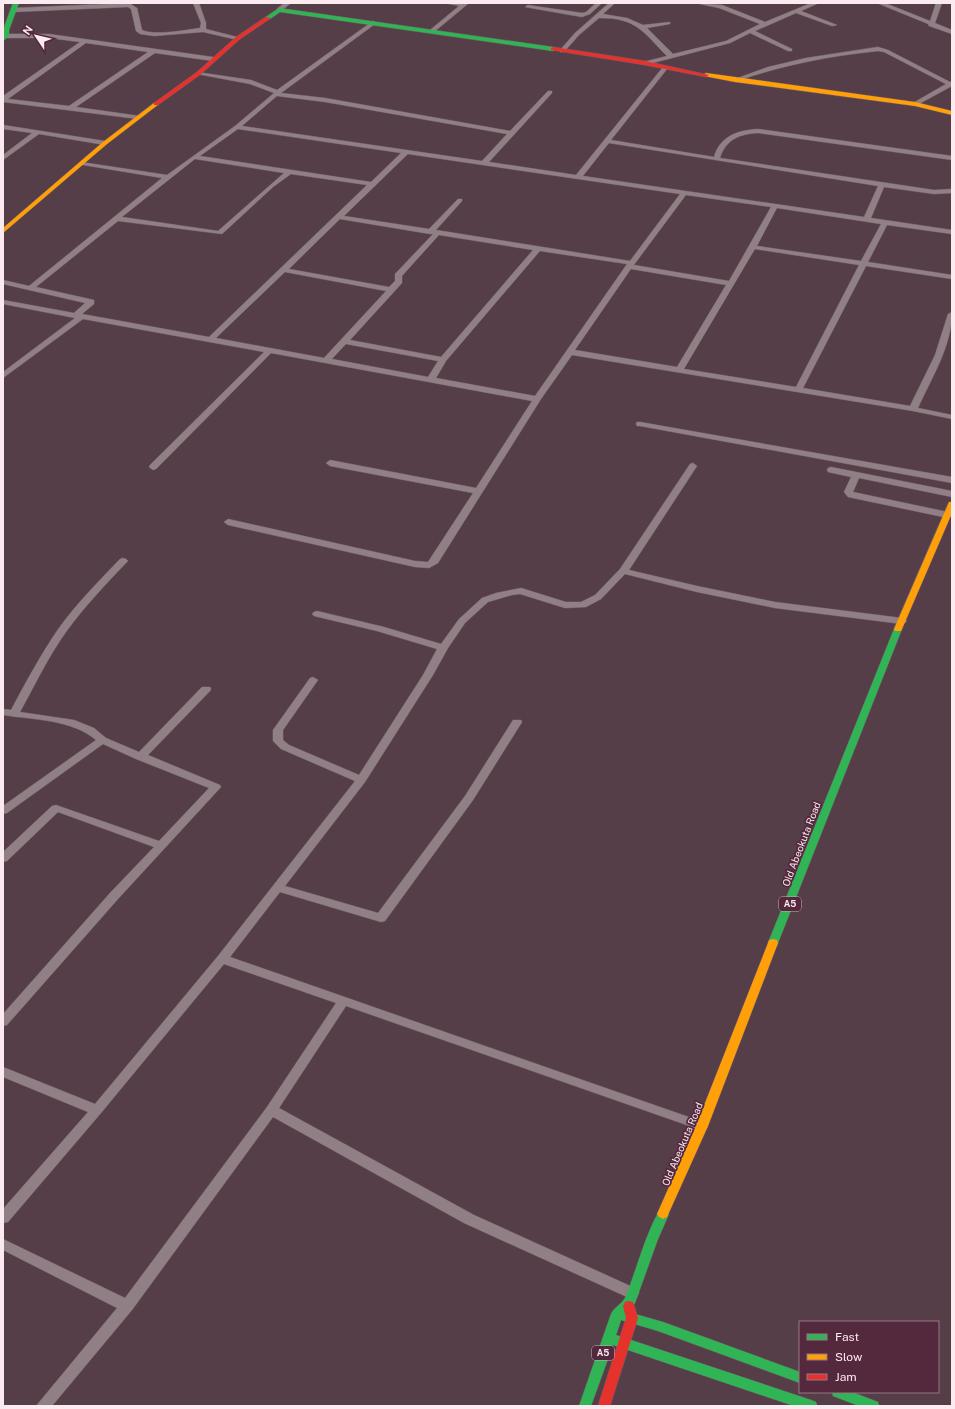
<svg xmlns="http://www.w3.org/2000/svg" width="955" height="1409" font-family="'Public Sans',sans-serif">
	<style>
		.lines { fill: none; stroke-linecap: round; stroke-linejoin: round }
		.street-casing { stroke: #705d66; stroke-width: 1 }
		.fast-casing { stroke: #705d66; stroke-width: 1 }
		.slow-casing { stroke: #705d66; stroke-width: 1 }
		.jam-casing { stroke: #705d66; stroke-width: 1 }
		.street { fill: #917f86; fill-rule: evenodd }
		.fast { fill: #30b455; fill-rule: evenodd }
		.slow { fill: #ff9f0a; fill-rule: evenodd }
		.jam { fill: #e5322d; fill-rule: evenodd }
		.labels { text-anchor: middle; stroke-width: 3.5; stroke-linejoin: round; paint-order: stroke }
		.shield { fill: #54293d; stroke: #cab0bb; stroke-width: 1 }
		.shield-label { font-size: 9px; font-weight: bold; fill: #fceaf1 }
		.street-label { font-size: 10px; fill: #fceaf1; stroke: #54293d }
	</style>
	<rect width="100%" height="100%" fill="#563e49"/>
	<g class="lines">
		<defs>
			<path id="street" d="M129,3L137,8L142,30C155,36 185,30 200,28L201,23L193,3H199L206,23V29L241,38L238,40L203,32L154,36L140,34L136,31L131,9L128,7L14,12L11,10L14,8Z
				M284,3H291L281,11H277V9Z
				M444,3H469L434,32H430V30L459,6Z
				M596,3H602L590,14L582,17L525,7L528,5L582,13L586,12Z
				M609,3H615L603,14L627,18L643,25L670,22V24L647,28L673,54L726,41L760,24L719,8L695,3L722,5L765,22L811,3H819L801,11L837,25L832,26L796,13L755,31L792,49V51H788L750,33L730,43L645,65L642,63L643,62L667,56C642,31 637,18 599,18L579,35L564,52H560V50L575,33Z
				M877,3H885L930,21L936,3H942L935,23L952,30V34L929,26L928,24Z
				M373,21L376,23L375,24L281,93L325,98L510,131L548,91H552V93L489,162L576,175L663,67H667V69L611,140L714,157C720,136 738,130 758,129L952,156V160L758,133C740,134 726,139 720,158L934,190L952,189V193L934,194L884,187L871,218L952,230V234L887,225L868,262L952,275V279L866,266L803,388L910,406L935,355L948,314L952,312C952,346 932,377 918,408L952,415V419L913,411L572,355L541,399L438,563L429,568L415,567L228,525L224,522L228,519L415,561L428,562L473,493L330,466L326,463L330,460L476,488L532,401L271,353L156,469L153,470L149,467L150,465L264,352L83,319L3,378V372L75,318L3,304V300L74,313L85,303L3,284V280L29,286L162,178L83,165L81,164V162L167,175L235,126L274,93L250,84L197,74V72L251,80L277,90ZM277,96L325,102L507,134L482,161L242,126ZM238,129L401,153L371,182L200,156ZM609,143L878,186L864,217L583,176ZM408,154L680,194L630,261L436,230L462,201V199H458L429,229L344,216ZM195,159L284,173L218,231L122,217ZM291,174L367,185L209,337L82,314L94,304V300L36,287L118,221L222,234L273,187ZM686,195L771,207L729,281L634,265ZM777,208L881,224L861,261L757,246ZM340,219L430,234H433L395,274V281L389,287L289,269ZM439,235L533,250L441,357L350,340L402,283V276ZM755,249L859,265L796,387L684,369ZM540,251L627,264L535,396L436,378L446,361ZM631,269L726,285L677,367L575,350ZM285,272L386,291L324,358L216,338ZM346,344L438,361L428,377L332,359Z
				M49,34L213,57L216,59L213,61L155,53L76,107L140,116V118L138,119L3,102V96L80,42L49,38H6L3,36L6,34ZM86,43L148,52L69,106L8,99Z
				M878,47L888,50L950,82L952,81V86L917,105H913V103L946,84L884,52L878,51C830,56 783,65 737,81L732,80L768,67L806,58Z
				M3,125L105,141L108,143L105,145L39,134L3,160V155L32,133L3,129Z
				M637,422H640L952,477V483L640,426H637L636,424Z
				M693,463L697,466L629,570L697,586L775,602L902,618L907,621L905,623L902,624L775,608L697,592L625,574L601,599L586,607L565,608L520,594L512,595L488,602L465,623L448,648L433,675L365,782L285,886L378,913L465,796L513,720H521L522,722L473,800L385,921L381,922L280,892L230,957L706,1123L708,1126L706,1129L702,1131L698,1129L346,1006L279,1108L474,1215L637,1289L639,1293L637,1297L632,1299L627,1297L464,1223L273,1117L132,1310L52,1406H36L117,1308L3,1250V1239L125,1298L267,1107L336,1003L224,964L101,1113L8,1222L3,1223V1209L88,1112L3,1077V1067L95,1104L218,956L355,781L281,749L273,741V730L310,678L313,677L318,680L283,730V740L289,745L359,775L423,675L437,649L377,631L314,616L312,614L314,612L317,611L384,627L441,644L459,619L482,598L496,593L521,588L566,602H581L595,595L620,569L690,464Z
				M831,467L952,491V497L859,478L853,492L948,512L951,513L952,516L948,518L848,497L844,492L851,477L828,472L827,470L828,468Z
				M123,558L126,559L128,561L126,563C105,585 84,607 66,632C48,657 35,685 20,712L74,720L94,728L106,738L139,752L202,687H210L211,689L210,691L148,755L220,785L221,787L118,899L7,1025L3,1026V1014L110,893L154,847L58,812L7,861L3,862V852L52,806L56,805L159,841L209,788L136,759L103,744L7,813L3,814V806L96,740C71,719 34,720 3,715V709L11,710C26,682 41,654 59,628C77,603 99,581 120,559Z"/>
			<path id="fast" d="M13,3H19L9,30V36L3,41V30Z
				M279,8L553,47L556,49L553,51L280,12L270,19H266V17Z
				M898,626L902,629L778,943L777,946H769L768,943L894,629Z
				M663,1209L667,1211L669,1214L658,1239L635,1303L628,1312L663,1322L800,1372V1383L658,1331L621,1320L616,1335L811,1400L816,1402L817,1406H794L613,1345L591,1406H579L611,1314C614,1307 622,1304 625,1298C637,1269 644,1238 659,1211Z
				M832,1392H852L878,1402L879,1406H859L833,1396Z"/>
			<path id="slow" d="M706,73L915,102L952,111V115L915,106L735,82L704,76L703,75Z
				M154,103L159,104L107,144L3,233V228L103,142Z
				M949,502H952V513L902,629L901,631H895L894,629Z
				M773,939L777,940L778,943L708,1126L667,1217L663,1219L659,1217L657,1214L696,1126L768,943L769,940Z"/>
			<path id="jam" d="M266,17L271,18L240,39L201,74L158,105H154V103L197,72L236,37Z
				M553,47L645,61L709,75L706,77L645,65L551,50V48Z
				M629,1301L633,1302L638,1318L610,1406H598L626,1318L623,1306L625,1302Z"/>
		</defs>
		<use href="#street" class="street-casing"/>
		<use href="#fast" class="fast-casing"/>
		<use href="#slow" class="slow-casing"/>
		<use href="#jam" class="jam-casing"/>
		<use href="#street" class="street"/>
		<use href="#fast" class="fast"/>
		<use href="#slow" class="slow"/>
		<use href="#jam" class="jam"/>
	</g>
	<g class="labels">
		<g class="shield">
			<rect x="779" y="897" width="22" height="14" rx="3"/>
			<rect x="592" y="1346" width="22" height="14" rx="3"/>
		</g>
		<g class="shield-label">
			<text x="790" y="907">A5</text>
			<text x="603" y="1356">A5</text>
		</g>
		<g class="street-label">
			<text transform="translate(801 844) rotate(-69)" y="4">Old Abeokuta Road</text>
			<text transform="translate(682 1144) rotate(-67)" y="4">Old Abeokuta Road</text>
		</g>
	</g>
	<rect width="955" height="1409" fill="none" stroke="#fceaf1" stroke-width="8"/>
	<rect x="799" y="1321" width="140" height="72" fill="#54293d" stroke="#977685"/>
	<rect x="807" y="1334" width="20" height="6" fill="#30b455" stroke="#977685"/>
	<text x="835" y="1341" font-size="12" fill="#fceaf1">Fast</text>
	<rect x="807" y="1354" width="20" height="6" fill="#ff9f0a" stroke="#977685"/>
	<text x="835" y="1361" font-size="12" fill="#fceaf1">Slow</text>
	<rect x="807" y="1374" width="20" height="6" fill="#e5322d" stroke="#977685"/>
	<text x="835" y="1381" font-size="12" fill="#fceaf1">Jam</text>
	<g transform="translate(36 36) rotate(305)" stroke="#54293d" stroke-width="3" paint-order="stroke">
	<path d="M0-3L7 15L0 10L-7 15Z" fill="#fceaf1"/>
	<text y="-6" font-size="11" font-weight="bold" text-anchor="middle" fill="#fceaf1">N</text>
	</g>
</svg>
